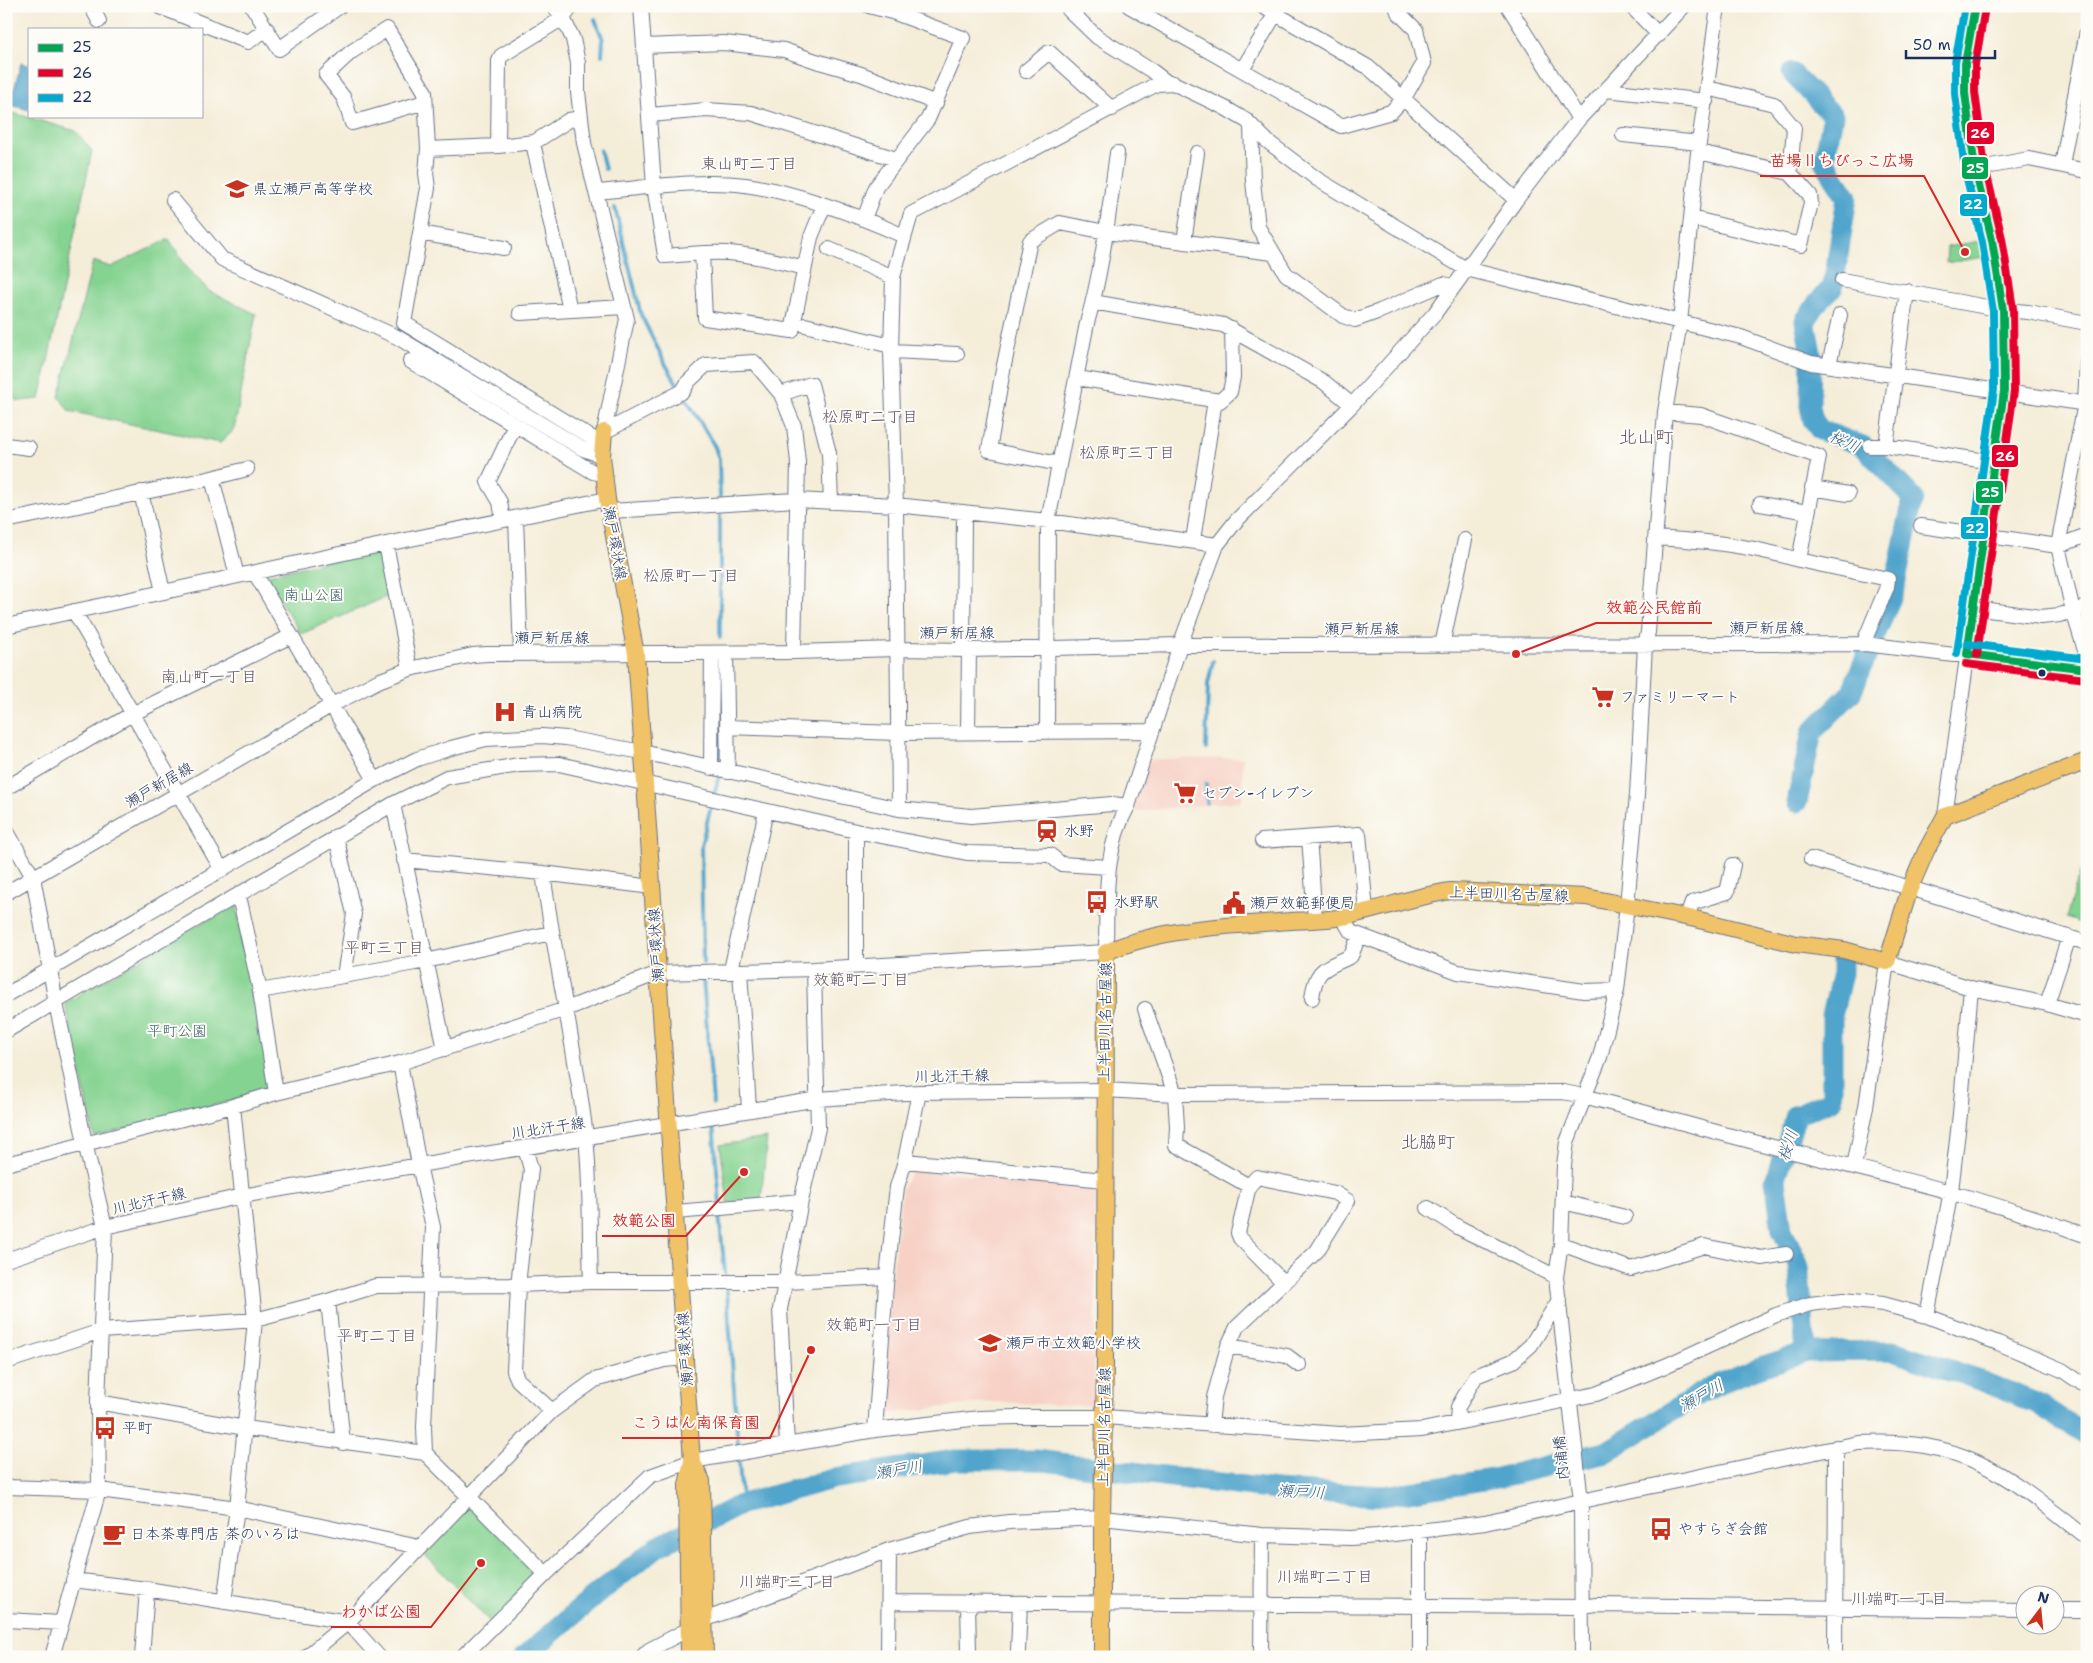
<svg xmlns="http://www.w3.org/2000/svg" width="2093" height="1663" font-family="'Shantell Sans','Klee One',sans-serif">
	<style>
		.built { fill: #f7d1c6 }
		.green { fill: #85d391; stroke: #508178 }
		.water { fill: #51a4cc; stroke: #366a95 }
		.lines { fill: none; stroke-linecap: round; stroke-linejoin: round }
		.stream { stroke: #51a4cc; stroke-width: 4 }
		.river { stroke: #51a4cc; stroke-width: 21 }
		.minor-casing { stroke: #677289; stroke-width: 16 }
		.major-casing { stroke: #677289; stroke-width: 18 }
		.minor { stroke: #fff; stroke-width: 14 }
		.major { stroke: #f0c369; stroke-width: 16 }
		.bus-1-casing { stroke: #fdfcf7; stroke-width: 11 }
		.bus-2-casing { stroke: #fdfcf7; stroke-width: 11 }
		.bus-3-casing { stroke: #fdfcf7; stroke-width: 11 }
		.bus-1 { stroke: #00a651; stroke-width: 8 }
		.bus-2 { stroke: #e4002b; stroke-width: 8 }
		.bus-3 { stroke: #00a9ce; stroke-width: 8 }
		.bus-dot { fill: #1b2f5e; stroke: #fdfcf7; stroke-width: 2 }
		.labels { text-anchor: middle; stroke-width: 4; stroke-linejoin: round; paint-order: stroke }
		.poi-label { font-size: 15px; fill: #1b2f5e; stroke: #fdfcf7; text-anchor: start }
		.street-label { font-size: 15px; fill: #1b2f5e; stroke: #fdfcf7 }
		.park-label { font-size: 15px; fill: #3b606d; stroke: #fdfcf7 }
		.neighbourhood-label { font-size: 16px; fill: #605267; stroke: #fdfcf7 }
		.water-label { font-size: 16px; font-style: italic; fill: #315e8a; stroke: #fdfcf7 }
		.quarter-label { font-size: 18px; fill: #605267; stroke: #fdfcf7 }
		.leader { fill: none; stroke: #d62828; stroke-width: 2 }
		.callout-dot { fill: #d62828; stroke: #fdfcf7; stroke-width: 2 }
		.callout-label { font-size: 16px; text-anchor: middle; font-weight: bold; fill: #d62828; stroke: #fdfcf7; stroke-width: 4; stroke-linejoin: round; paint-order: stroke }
		.line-badge { stroke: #fdfcf7; stroke-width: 2 }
		.badge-label { font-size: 14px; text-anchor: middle; font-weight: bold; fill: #fff }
	</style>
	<rect width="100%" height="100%" fill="#fdfcf7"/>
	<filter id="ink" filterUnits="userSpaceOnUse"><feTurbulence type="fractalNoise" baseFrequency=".02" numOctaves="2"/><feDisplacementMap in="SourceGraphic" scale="10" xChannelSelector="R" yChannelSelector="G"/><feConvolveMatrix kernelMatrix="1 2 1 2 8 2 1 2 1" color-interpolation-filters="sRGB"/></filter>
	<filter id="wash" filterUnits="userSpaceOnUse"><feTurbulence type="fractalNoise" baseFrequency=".0096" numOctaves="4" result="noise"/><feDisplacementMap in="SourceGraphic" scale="20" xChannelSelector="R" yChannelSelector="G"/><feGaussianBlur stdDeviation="1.12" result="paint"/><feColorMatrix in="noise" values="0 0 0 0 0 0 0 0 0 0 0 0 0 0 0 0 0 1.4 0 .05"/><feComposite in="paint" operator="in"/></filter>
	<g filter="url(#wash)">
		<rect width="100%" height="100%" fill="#f4edd8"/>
		<path class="built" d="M1243,758L1242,801L1132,812L1148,762L1154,759Z
			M913,1169L1096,1188L1094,1406L992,1402L882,1414L891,1284L902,1189Z"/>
		<path class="green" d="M6,111L76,131L92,151L40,399L19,401L6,395Z
			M169,239L186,266L209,291L256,314L234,430L220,443L69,411L59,397L93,261L111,267Z
			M1980,241L1984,257L1946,263L1947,247Z
			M380,549L393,594L301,634L266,578L268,575Z
			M2080,872L2087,875V925L2066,918Z
			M236,903L272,1090L94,1137L65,1003Z
			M767,1138L761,1200L728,1203L720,1145Z
			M469,1503L541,1574L493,1625L422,1552Z"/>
		<path class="water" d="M21,63L29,65V110L10,105Z"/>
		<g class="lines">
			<path class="stream" d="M595,19L603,40L602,55
				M600,150L605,169
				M615,208L641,315L666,365L715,447L719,459L720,498
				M720,515V637
				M719,668L720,765
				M1206,749L1208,684L1213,661
				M1206,784L1207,803
				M703,963L701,845L720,772
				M703,978L713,1104
				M713,1125L720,1203
				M719,1214L725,1273
				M727,1291L742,1504"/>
			<path class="river" d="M1792,73L1833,116L1824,161L1847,197L1833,287L1818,302L1805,321L1811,353L1810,406L1813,420L1820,430L1863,446L1913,498L1894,590L1851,693L1812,732L1797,802
				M1806,1352L1798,1264L1782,1230L1775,1181L1796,1115L1832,1100V1016L1842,973V958
				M524,1657L596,1595L657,1547L742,1504L836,1478L955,1460H1036L1276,1490L1384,1496L1497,1478L1606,1452L1713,1386L1755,1369L1806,1352L1893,1351L1974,1378L2036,1403L2087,1435"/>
		</g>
	</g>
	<g filter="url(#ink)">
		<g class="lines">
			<defs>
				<path id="minor" d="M91,6L99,21
					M158,6L248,42L267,29
					M252,6L279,49L340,6
					M553,6L563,18L573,39L578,63V92L584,143L627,319L604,432
					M641,6L654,186L665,256C689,254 715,251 739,254C761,257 782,262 804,268
					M1129,6L1341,126L1391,112L1404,98L1424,63L1416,30L1398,12L1396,6
					M1262,6L1368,67L1516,200
					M1508,6L1579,119
					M1631,6L1659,35
					M1069,10L1097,37L1152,71L1168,83
					M644,46L724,43L784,50L816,61L861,74L936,103
					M1242,70L1279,8
					M1026,71L1049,52L1112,109
					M1707,88L1774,104L1794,128L1790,173
					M1607,90L1706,101
					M425,102L352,123L344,98L326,75L351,52L387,29L425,92L428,149L426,173L428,188L404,323L602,444
					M650,115L706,110L751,113L896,159
					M1251,127L1253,181L1258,227L1286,274L1343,316L1355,320L1380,311L1443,284L1454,286
					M1623,135L1699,143
					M533,143L570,310
					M498,146L499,61L501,56L563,18L572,6
					M428,149L498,146L534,142L533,143L569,120L581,118
					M2062,165L2087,31
					M1975,169L2029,159L2087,171
					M598,192C645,188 698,179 745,185C797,192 856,215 904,236
					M173,200L222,259L397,337L583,449L602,456
					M1691,218L1801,245L1811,203L1810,195L1790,173L1699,152
					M864,219L876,187L928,119L963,38L892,12L869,6
					M420,233L504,248
					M1184,242L1197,153
					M829,249L893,277
					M702,253L705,318L792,331L811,237L824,205
					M1842,280L2003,310L2028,312L2087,323
					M1093,302L1223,325L1324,382L1352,405
					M520,313L624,307
					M805,325L891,346
					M891,351L957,354
					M410,361L593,472L604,474
					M2087,362L2085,403L2058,546L2073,611L2087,657
					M1829,365L1840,315
					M1077,378L1220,401L1230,392L1233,377L1232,329
					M781,394L811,384L829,453L831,502
					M1665,412L1701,415L1819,457L1799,560L1888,579L1887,587L1866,637L1865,644
					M604,432L683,391L688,382L706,365L754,362L781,394L794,426L798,462L794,652
					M6,445L29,448
					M1870,446H1886L1993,462
					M1886,446L1907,291
					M1059,464L989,450L1003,370L1030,241L1060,223L1106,232L1273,253
					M212,478L247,469
					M1812,488L1848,494
					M141,492L163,592
					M1760,504L1808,512
					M610,511L796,500L896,505L1048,521L1217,545
					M516,518L521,654
					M503,520L500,502L488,482L515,425
					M6,521L212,478L237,576
					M1921,526L2058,546L2087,535
					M1655,538C1707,541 1748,545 1799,560
					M1193,540L1215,400
					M386,544L410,669
					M255,573L375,780
					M1974,608L2041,617L2060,615L2087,607
					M74,611L222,870
					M6,626L386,544L607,499
					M1442,645L1465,540
					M963,650L964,512
					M726,653L728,772
					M727,727L897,733L1152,731
					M968,732L969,650
					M1047,732L1048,521L1087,323C1103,268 1109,210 1117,153
					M711,768L712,653
					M6,788L132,714L291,636
					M393,804L445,1049
					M899,809L896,505L891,351L893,277L911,214L1157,84L1173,83L1225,108L1247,121L1267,141L1317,179L1466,269L1741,337L1811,363L2087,404
					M1945,816L2004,391L2003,310L1992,240L1975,169L1965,93V64L1975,6
					M6,830L33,877L56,1003L85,1143L105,1227L98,1402L99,1490L52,1657
					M856,831V966
					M336,836L354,914L344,976
					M1309,838L1315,919
					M1262,841L1359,834L1366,911
					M1811,859L1910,888L2087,943
					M404,860L543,873L652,887
					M543,873C555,962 576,1049 586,1137C591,1185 589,1234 591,1282
					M6,893L332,705L378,681L410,669L473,655L487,654L794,652L896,649L969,650L1180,645L1865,644L1954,655L1967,654L2087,669
					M239,896L260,991L276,1093
					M1342,917L1351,932L1458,972L1584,991L1617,990
					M1687,917L1692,903L1727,892L1733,865
					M731,970L766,811
					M740,971L749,1109
					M260,991L426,961L551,933
					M6,995L375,780L417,759L451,748L486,739L542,736L566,738L642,752L899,809L971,816L1112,804L1128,806
					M1312,998C1316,967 1325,969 1351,956L1359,936
					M2047,1004L2069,937
					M1145,1009L1175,1094L1177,1127L1176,1145L1249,1186L1238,1233L1240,1238L1284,1283
					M6,1031L393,804L447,777L519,765L559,764L856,831L967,853L1050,855L1061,864L1108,867
					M400,1063L419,1165L433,1227L424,1427L425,1453
					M525,1148L531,1169L518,1285L514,1371L518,1380L552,1411
					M905,1161L1105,1180
					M6,1164L233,1106L276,1093L400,1063L566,1009L658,973L814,969L1106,952C1107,903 1103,850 1128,806L1180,645L1217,545L1236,521L1352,405L1435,313L1516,200L1562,140L1579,119L1684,6
					M1854,1166L1866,1107L1887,962L1971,988L2047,1004L2087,1016
					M1563,1202L1625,1217
					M1428,1208L1458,1227L1556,1277
					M676,1212L801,1201
					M1561,1244L1631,1269L1704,1246L1762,1258L1786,1254
					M6,1260L105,1227L242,1196L419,1165L818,1099L919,1092L1105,1090L1175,1094L1563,1092L1584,1096C1651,1114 1718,1133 1785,1150C1888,1175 1987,1199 2087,1236
					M328,1301L343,1443
					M1927,1316L1951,1191L1960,1114L1971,988
					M1228,1346L1287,1356L1299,1365
					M6,1362L101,1331L255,1320L328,1301L376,1286L518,1285L591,1282H786L887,1277
					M98,1402L245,1428L425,1453L546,1574
					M1457,1423L1458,1407L1476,1376L1513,1361L1531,1345L1559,1300
					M1211,1425L1214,1397L1228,1346L1237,1327L1317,1251L1348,1201L1335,1193L1257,1177L1249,1186
					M875,1430L886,1285L897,1187L905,1161L919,1092
					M787,1445L780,1309L801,1201L818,1128L814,969
					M6,1487L99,1490L237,1508L419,1547
					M1420,1532V1657
					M73,1580L147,1589L348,1622L379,1657
					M224,1602L237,1508L255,1320L233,1106
					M889,1602L1583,1607L1596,1605L2026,1610
					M968,1602L969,1653
					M2056,1610H2087
					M6,1620L61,1623
					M704,1620L889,1550L970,1527L1009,1522L1102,1518L1262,1535L1351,1538L1377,1536L1485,1523L1581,1501L1859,1443C1965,1437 2008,1476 2087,1538
					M1018,1651L1020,1603
					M142,1657L147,1589
					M306,1657L348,1622L552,1411L595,1380L664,1360L686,1358
					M462,1657L546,1574L650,1476L692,1461L875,1430L980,1418L1016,1417H1105L1340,1434L1422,1430L1596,1394L1665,1366L1776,1315L1810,1304L1843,1300L1883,1304L1927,1316L1998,1343L2062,1370L2087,1387
					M642,1657L649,1650L689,1629
					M888,1657L889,1550
					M1261,1657L1262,1535
					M1582,1657L1581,1501L1556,1277L1561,1244L1564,1165L1567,1142L1600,1057L1617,990L1627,905L1637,795L1645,645L1648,632L1665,412L1680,322L1699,143L1718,6
					M1835,1657L1836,1447"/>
				<path id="major" d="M604,432L602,456L607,499L636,654L692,1461L687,1485L689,1657
					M692,1461L702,1481L705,1657
					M1102,1657V1518L1105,1366L1106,952C1159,929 1222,926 1278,922C1300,920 1322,921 1343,917C1379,910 1414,896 1451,891L1586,897L1695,919L1796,944L1844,950L1887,962L1910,888L1926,851L1945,816L2087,761"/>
			</defs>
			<use href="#minor" class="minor-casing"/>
			<use href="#major" class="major-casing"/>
			<use href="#minor" class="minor"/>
			<use href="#major" class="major"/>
			<defs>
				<path id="bus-1" d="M1967,654L2004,391L2003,310L1992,240L1975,169L1965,93V64L1975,6
					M1967,654L2087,669"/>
				<path id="bus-2" d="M1977,655L2014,391L2013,308L2002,238L1985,167L1975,92V65L1985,8
					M1966,664L2086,679"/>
				<path id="bus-3" d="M1968,644L2087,659
					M1957,653L1994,390L1993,311L1982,242L1965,170L1955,94V63L1965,6"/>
			</defs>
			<use href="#bus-1" class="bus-1-casing"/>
			<use href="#bus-2" class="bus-2-casing"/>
			<use href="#bus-3" class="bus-3-casing"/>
			<use href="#bus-1" class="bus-1"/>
			<use href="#bus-2" class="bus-2"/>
			<use href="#bus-3" class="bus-3"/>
		</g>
	</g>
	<defs>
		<symbol id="school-bare" viewBox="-9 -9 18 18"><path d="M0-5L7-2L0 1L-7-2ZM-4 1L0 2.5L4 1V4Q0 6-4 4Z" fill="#c8321e" stroke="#fdfcf7" stroke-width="2.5" paint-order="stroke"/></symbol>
		<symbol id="supermarket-bare" viewBox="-9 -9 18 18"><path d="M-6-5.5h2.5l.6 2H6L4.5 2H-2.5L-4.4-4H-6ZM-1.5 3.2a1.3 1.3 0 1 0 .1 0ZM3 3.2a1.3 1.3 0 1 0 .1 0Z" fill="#c8321e" stroke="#fdfcf7" stroke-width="2.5" paint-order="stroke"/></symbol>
		<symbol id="hospital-bare" viewBox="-9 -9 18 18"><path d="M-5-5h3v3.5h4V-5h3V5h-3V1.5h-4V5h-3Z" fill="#c8321e" stroke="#fdfcf7" stroke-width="2.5" paint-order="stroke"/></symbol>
		<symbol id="station-bare" viewBox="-9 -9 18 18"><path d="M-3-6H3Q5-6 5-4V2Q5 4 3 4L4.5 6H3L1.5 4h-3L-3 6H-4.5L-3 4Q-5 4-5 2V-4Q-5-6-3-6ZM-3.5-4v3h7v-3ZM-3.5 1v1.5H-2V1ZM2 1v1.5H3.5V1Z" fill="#c8321e" stroke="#fdfcf7" stroke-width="2.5" paint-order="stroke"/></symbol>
		<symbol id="bus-bare" viewBox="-9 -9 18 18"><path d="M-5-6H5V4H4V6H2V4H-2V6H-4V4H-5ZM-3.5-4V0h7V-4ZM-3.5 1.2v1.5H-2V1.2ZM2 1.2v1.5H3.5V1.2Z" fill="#c8321e" stroke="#fdfcf7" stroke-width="2.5" paint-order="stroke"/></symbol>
		<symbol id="civic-bare" viewBox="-9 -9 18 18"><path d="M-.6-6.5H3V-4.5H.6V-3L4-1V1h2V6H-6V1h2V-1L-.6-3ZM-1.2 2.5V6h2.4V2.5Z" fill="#c8321e" stroke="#fdfcf7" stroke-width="2.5" paint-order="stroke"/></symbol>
		<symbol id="cafe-bare" viewBox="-9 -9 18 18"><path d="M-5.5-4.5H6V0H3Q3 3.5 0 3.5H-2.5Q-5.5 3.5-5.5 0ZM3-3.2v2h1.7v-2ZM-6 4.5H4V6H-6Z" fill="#c8321e" stroke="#fdfcf7" stroke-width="2.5" paint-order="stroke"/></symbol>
	</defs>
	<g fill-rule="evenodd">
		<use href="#school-bare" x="221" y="173" width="32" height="32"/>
		<use href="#supermarket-bare" x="1587" y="681" width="32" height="32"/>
		<use href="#hospital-bare" x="489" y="696" width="32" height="32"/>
		<use href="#supermarket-bare" x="1169" y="777" width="32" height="32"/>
		<use href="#station-bare" x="1031" y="815" width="32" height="32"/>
		<use href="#bus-bare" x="1081" y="886" width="32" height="32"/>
		<use href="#civic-bare" x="1218" y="887" width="32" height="32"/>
		<use href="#school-bare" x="974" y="1327" width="32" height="32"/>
		<use href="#bus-bare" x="89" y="1412" width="32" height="32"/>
		<use href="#bus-bare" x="1645" y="1513" width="32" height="32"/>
		<use href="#cafe-bare" x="98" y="1518" width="32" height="32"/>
	</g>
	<circle class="bus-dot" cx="2042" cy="673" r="4.5"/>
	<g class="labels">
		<g class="poi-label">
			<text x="253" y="194">県立瀬戸高等学校</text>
			<text x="1620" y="702">ファミリーマート</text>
			<text x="522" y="717">青山病院</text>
			<text x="1202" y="798">セブン-イレブン</text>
			<text x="1064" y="836">水野</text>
			<text x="1114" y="907">水野駅</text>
			<text x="1250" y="908">瀬戸效範郵便局</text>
			<text x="1006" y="1348">瀬戸市立效範小学校</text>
			<text x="122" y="1433">平町</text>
			<text x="1678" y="1534">やすらぎ会館</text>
			<text x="130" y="1539">日本茶専門店 茶のいろは</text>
		</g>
		<g class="street-label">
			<text transform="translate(615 543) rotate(80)" y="5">瀬戸環状線</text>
			<text x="1767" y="633">瀬戸新居線</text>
			<text x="1362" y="634">瀬戸新居線</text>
			<text x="957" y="638">瀬戸新居線</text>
			<text x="552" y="643">瀬戸新居線</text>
			<text transform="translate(159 785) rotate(-30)" y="5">瀬戸新居線</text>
			<text transform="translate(1509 894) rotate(2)" y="5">上半田川名古屋線</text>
			<text transform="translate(656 945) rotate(-94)" y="5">瀬戸環状線</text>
			<text transform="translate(1105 1022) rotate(-89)" y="5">上半田川名古屋線</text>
			<text transform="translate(952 1076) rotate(-1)" y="5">川北汗干線</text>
			<text transform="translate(548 1128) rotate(-9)" y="5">川北汗干線</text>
			<text transform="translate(149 1201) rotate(-13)" y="5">川北汗干線</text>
			<text transform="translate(685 1349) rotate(-94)" y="5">瀬戸環状線</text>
			<text transform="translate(1104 1427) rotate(-89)" y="5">上半田川名古屋線</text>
			<text transform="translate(1561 1458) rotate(-96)" y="5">内浦橋</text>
		</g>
		<g class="park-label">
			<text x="314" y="600">南山公園</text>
			<text x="177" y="1036">平町公園</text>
		</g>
		<g class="neighbourhood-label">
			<text x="749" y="169">東山町二丁目</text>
			<text x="870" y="422">松原町二丁目</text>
			<text x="1127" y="458">松原町三丁目</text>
			<text x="691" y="581">松原町一丁目</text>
			<text x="209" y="682">南山町一丁目</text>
			<text x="384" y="953">平町三丁目</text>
			<text x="861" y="985">效範町二丁目</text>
			<text x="874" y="1330">效範町一丁目</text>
			<text x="377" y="1341">平町二丁目</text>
			<text x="1325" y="1582">川端町二丁目</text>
			<text x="787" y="1587">川端町三丁目</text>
			<text x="1899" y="1604">川端町一丁目</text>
		</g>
		<g class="water-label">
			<text transform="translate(1845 441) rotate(24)" y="6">桜川</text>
			<text transform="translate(1787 1145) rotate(-72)" y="6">桜川</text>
			<text transform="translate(1701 1395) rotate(-29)" y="6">瀬戸川</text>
			<text transform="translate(899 1469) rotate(-9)" y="6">瀬戸川</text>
			<text transform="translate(1301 1491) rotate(3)" y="6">瀬戸川</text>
		</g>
		<g class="quarter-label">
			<text x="1646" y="443">北山町</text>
			<text x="1428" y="1148">北脇町</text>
		</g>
	</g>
	<path class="leader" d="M1965 252L1924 176H1760M1516 654L1596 623H1712M744 1172L686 1236H602M811 1350L770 1438H622M481 1563L431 1627H331"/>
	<g class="callout-dot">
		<circle cx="1965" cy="252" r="5"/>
		<circle cx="1516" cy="654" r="5"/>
		<circle cx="744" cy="1172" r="5"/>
		<circle cx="811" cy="1350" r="5"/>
		<circle cx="481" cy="1563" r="5"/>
	</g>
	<g class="callout-label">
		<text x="1842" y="166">苗場Ⅱちびっこ広場</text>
		<text x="1654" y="613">效範公民館前</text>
		<text x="644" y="1226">效範公園</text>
		<text x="696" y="1428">こうはん南保育園</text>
		<text x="381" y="1617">わかば公園</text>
	</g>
	<g class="line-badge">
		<rect x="1966" y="121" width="29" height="24" rx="5" fill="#e4002b"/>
		<rect x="1961" y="156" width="28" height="24" rx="5" fill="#00a651"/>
		<rect x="1959" y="193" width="29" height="24" rx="5" fill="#00a9ce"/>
		<rect x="1991" y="444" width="28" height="24" rx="5" fill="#e4002b"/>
		<rect x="1975" y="480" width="29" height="24" rx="5" fill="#00a651"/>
		<rect x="1960" y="516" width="29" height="24" rx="5" fill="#00a9ce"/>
	</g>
	<g class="badge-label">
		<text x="1980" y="138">26</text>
		<text x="1975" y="173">25</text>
		<text x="1973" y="209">22</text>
		<text x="2005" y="461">26</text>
		<text x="1990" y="497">25</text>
		<text x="1975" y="533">22</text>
	</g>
	<rect width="2093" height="1663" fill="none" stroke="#fdfcf7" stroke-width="25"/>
	<rect x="28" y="28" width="175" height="90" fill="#fdfcf7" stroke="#a3aaba"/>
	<rect x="38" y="44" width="25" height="8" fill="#00a651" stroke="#a3aaba"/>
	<text x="72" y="52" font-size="15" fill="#1b2f5e">25</text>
	<rect x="38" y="69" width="25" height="8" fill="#e4002b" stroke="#a3aaba"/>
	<text x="72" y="78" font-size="15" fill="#1b2f5e">26</text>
	<rect x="38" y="94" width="25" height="8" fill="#00a9ce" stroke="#a3aaba"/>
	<text x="72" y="102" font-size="15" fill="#1b2f5e">22</text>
	<g transform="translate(2040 1610) rotate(16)"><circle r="24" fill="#fdfcf7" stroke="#a3aaba"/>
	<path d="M0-4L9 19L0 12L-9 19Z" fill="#c8321e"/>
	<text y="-8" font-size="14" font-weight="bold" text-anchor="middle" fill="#1b2f5e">N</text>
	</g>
	<path d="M1906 50v8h89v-8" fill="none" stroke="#1b2f5e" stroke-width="2.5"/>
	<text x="1913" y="50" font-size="15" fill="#1b2f5e" stroke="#fdfcf7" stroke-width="4" paint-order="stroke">50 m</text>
</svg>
